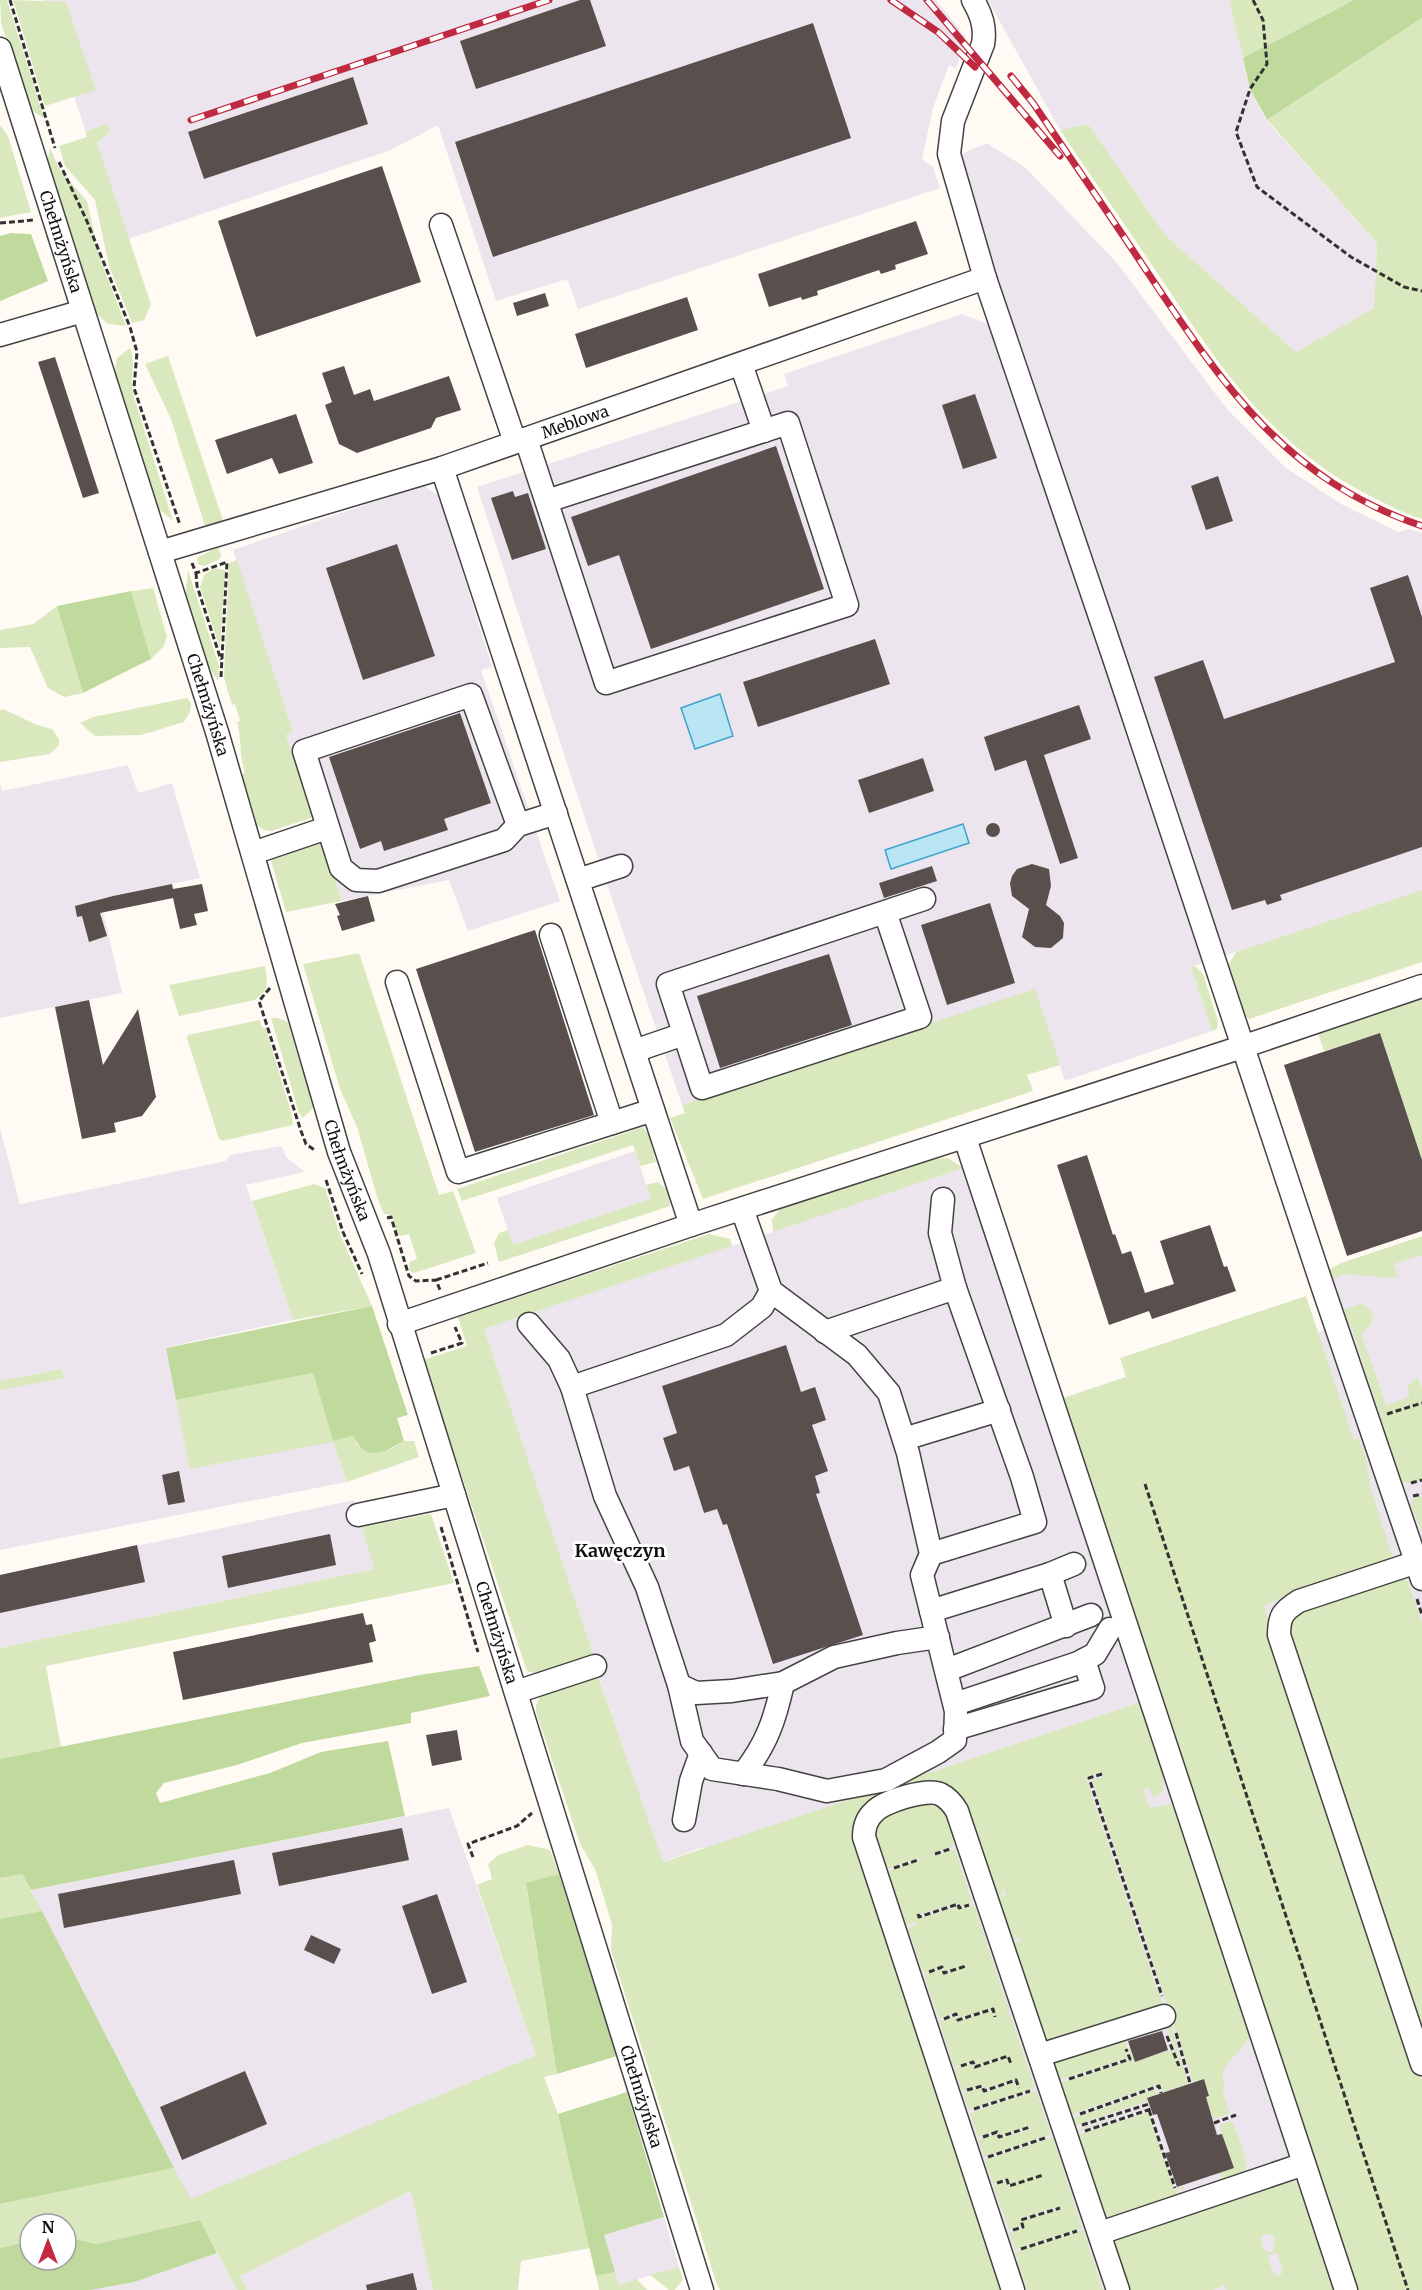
<svg xmlns="http://www.w3.org/2000/svg" width="1422" height="2290" font-family="Merriweather,serif">
	<style>
		.industrial { fill: #ece5ee }
		.green { fill: #d9e9bd; fill-rule: evenodd }
		.forest { fill: #bfda9c }
		.water { fill: #b9e5f5; stroke: #41a3cb; stroke-width: 1.5 }
		.building { fill: #59504d }
		.lines { fill: none; stroke-linecap: round; stroke-linejoin: round }
		.minor-casing { stroke: #434343; stroke-width: 25 }
		.path { stroke: #323232; stroke-width: 3; stroke-dasharray: 6 3; stroke-linecap: butt }
		.minor { stroke: #fff; stroke-width: 22 }
		.rail-casing { stroke: #bf2a41; stroke-width: 7 }
		.rail { stroke: #fff; stroke-width: 4.5; stroke-dasharray: 14; stroke-linecap: butt }
		.labels { text-anchor: middle; stroke-width: 6; stroke-linejoin: round; paint-order: stroke }
		.street-label { font-size: 16px; fill: #101010; stroke: #fff }
		.neighbourhood-label { font-size: 18px; font-weight: bold; fill: #101010; stroke: #fff }
	</style>
	<rect width="100%" height="100%" fill="#fffbf4"/>
	<path class="industrial" d="M42,0H936L965,36L956,69L949,65L933,108L922,159L933,167L940,188L578,309L567,279L496,301L438,125L391,150L122,241Z
		M988,0H1229L1250,89L1266,120L1377,243L1374,308L1296,352L1166,236L1088,124L1060,130Z
		M987,143L1026,168L1117,263L1227,409L1286,468L1343,505L1398,532L1409,529L1422,533V890L1191,967L1212,1031L1065,1081L1034,990L682,1105L592,840L477,487L788,386L784,374L962,314L985,323L1011,314L1005,300L961,154Z
		M423,485L439,496L492,667L481,670L560,901L468,931L449,880L342,901L286,735L293,732L233,550Z
		M128,765L138,793L172,783L200,878L100,899L122,993L0,1018V782L2,791Z
		M0,1128L20,1204L226,1161L230,1155L282,1146L286,1157L305,1172L246,1185L293,1320L167,1347L168,1357L190,1469L333,1441L347,1482L0,1550V1390L64,1377L61,1369L0,1381Z
		M635,1151L651,1199L513,1246L497,1198Z
		M963,1168L1141,1702L1344,1416L1317,1333L1336,1326L1331,1277L1422,1250V2290H852L704,1847L662,1862L595,1666L594,1656L484,1329Z
		M354,1500L375,1569L0,1648V1575Z
		M449,1808L536,2055L190,2200L31,1890Z
		M412,2191L433,2290H247L240,2276Z
		M664,2217L679,2267L618,2285L604,2235Z
		M217,2253L237,2290H91L134,2282Z"/>
	<path class="green" d="M0,0H7L44,118L35,113L26,100L1,23Z
		M13,0L66,2L96,90L45,106Z
		M1229,0H1354L1243,58Z
		M1422,18V519C1405,514 1388,505 1372,497C1271,446 1221,368 1160,277C1127,228 1093,179 1060,130L1088,124L1166,236L1296,352L1374,308L1377,243L1267,120Z
		M107,124L110,132L97,143L151,304L144,320L132,323L109,266L95,200L65,166L59,146L87,137L85,132Z
		M0,125L8,136L31,212L0,218Z
		M50,148L60,170L87,201L100,259L126,326L108,324L93,311L47,164Z
		M130,348C136,363 130,379 133,394L173,521L155,506L114,375L117,358Z
		M168,356L224,523L205,526L171,419L145,364Z
		M218,547L221,555L220,559L204,566L198,564L197,558Z
		M237,560L293,732L286,735L314,817L271,831L264,830L256,825L239,776L245,773C239,756 242,739 237,722L240,721L235,704L232,705L224,678L229,563Z
		M215,568L225,570L220,648L200,587L204,575Z
		M188,570L219,666L218,681L203,658L185,599Z
		M153,588L167,637L164,646L151,659L131,591Z
		M57,606L83,693L64,697L48,688L30,647L0,648V630L33,624Z
		M187,698L191,703L190,712L184,722L141,735L95,736L80,723L93,717Z
		M3,709L37,725L52,729L59,739V745L50,754L0,762V710Z
		M322,841L342,901L286,912L271,861L276,854Z
		M1422,890V962L1249,1019L1242,1014L1227,967L1236,952Z
		M359,953L439,1195L453,1191L476,1253L414,1273L410,1271L409,1262L417,1259L409,1234L401,1236L397,1234L392,1215L384,1214L378,1200L357,1127L340,1089L303,964Z
		M265,966L267,983L265,991L255,1000L179,1016L169,985Z
		M1195,966L1203,974L1218,1021L1217,1029L1212,1031L1191,967Z
		M1035,989L1060,1065L1027,1075L1033,1091L703,1199L670,1118L685,1113L682,1105Z
		M1422,995V1160L1380,1033L1324,1051L1317,1030Z
		M271,1018H278L288,1022L314,1107L303,1118L299,1113Z
		M260,1020L262,1027L266,1029L291,1112L293,1125L222,1141L219,1139L187,1038L188,1035Z
		M643,1127L649,1135L656,1162L640,1166L633,1145L462,1201L457,1189Z
		M948,1158L963,1168L773,1232L772,1219L782,1207L923,1159Z
		M658,1182L668,1190L670,1206L499,1262L494,1243L499,1233L508,1230L513,1245L651,1199L646,1185Z
		M314,1184L325,1188L339,1232L372,1306L293,1320L252,1201Z
		M709,1234L730,1239L732,1246L484,1329L594,1656L538,1674L527,1671L423,1360L467,1346L458,1317Z
		M1422,1236V1255L1394,1264L1398,1276L1391,1278L1345,1274L1335,1278L1331,1277L1328,1270L1341,1263Z
		M1306,1296L1354,1440L1359,1438L1366,1459L1371,1489L1393,1558L1391,1562L1286,1595L1264,1606L1422,2081V2290H1356L1057,1400L1126,1377L1120,1358Z
		M1361,1304L1366,1306L1373,1314L1371,1325L1361,1333L1386,1405L1409,1397L1408,1385L1417,1377L1422,1388V1480L1408,1483L1401,1481L1350,1323H1345L1342,1313L1345,1309Z
		M61,1369L64,1378L0,1390V1381Z
		M313,1373L333,1441L353,1436L358,1446L391,1449L404,1441H414L419,1457L347,1482L333,1442L190,1469L176,1400Z
		M1418,1496L1422,1497V1532L1411,1506L1412,1500Z
		M431,1514L454,1583L46,1666L61,1747L0,1759V1648L374,1569L362,1527Z
		M1404,1577L1408,1582L1422,1623V2042L1287,1636L1292,1613Z
		M598,1676L663,1862L1141,1702L1163,1768V1791L1153,1797L1149,1787L1143,1790L1150,1808L1170,1804L1178,1812L1251,2030C1247,2052 1224,2058 1223,2075C1222,2079 1225,2085 1225,2089L1222,2090L1230,2114L1213,2119L1206,2097L1209,2096L1204,2079L1193,2082L1092,1780L1103,1777L1101,1772L1086,1778L1158,1992L1170,2020L1188,2084L1163,2092L1159,2084L1064,2117L1053,2085L1131,2060L1128,2049L1130,2048L1135,2061L1172,2050L1178,2067H1180L1166,2024L1047,2041L1040,2036L1007,1945L1021,1941L1019,1936H1017L1018,1939L1006,1943L992,1900L1006,1895L1004,1888L1002,1889L1003,1894L991,1898L941,1790L864,1816L1008,2290H720L717,2285L611,1950L612,1924L595,1869L580,1844L536,1712V1705L542,1693Z
		M947,1802L955,1841L953,1843V1846L933,1854L935,1856L955,1849L972,1902L960,1907L958,1903L917,1915L919,1919L957,1906L959,1910L974,1905L1009,2010L1008,2014H1010L1035,2088L968,2110L963,2093L981,2088L983,2093L1016,2082L1019,2088L1017,2079L984,2089L982,2084L962,2091L954,2069L973,2063L975,2068L1008,2057L1011,2063L1008,2056L976,2066L974,2061L954,2067L939,2021L956,2016L958,2021L992,2010L995,2017L993,2008L959,2019L957,2012L939,2019L924,1975L942,1969L944,1974L966,1965L945,1972L943,1966L923,1973L908,1928L917,1925L916,1922L906,1925L888,1871L919,1861V1858L884,1870L868,1831L897,1803Z
		M528,1845L550,1850L559,1874L526,1884L557,2074L544,2077L558,2114L591,2248L521,2261L518,2290H433L411,2191L240,2276L247,2290H237L200,2220L97,2244L66,2237V2224H30V2241L0,2248V2204L174,2168L191,2199L536,2055L477,1885L492,1879L488,1864L498,1855Z
		M22,1874L42,1911L0,1919V1878Z
		M1125,2036L1128,2058L1053,2082L1052,2071L1057,2059Z
		M1156,2089L1157,2094L1147,2098L1148,2101L1068,2128L1065,2121Z
		M1036,2091L1046,2120L1045,2122L1047,2123L1051,2134L984,2157L978,2140L996,2134L998,2139L1030,2129L1029,2126L999,2136L997,2131L978,2137L970,2113Z
		M1150,2106L1070,2134V2132Z
		M1149,2112L1175,2190L1183,2186L1184,2190L1179,2189L1173,2199L1118,2222L1105,2218L1071,2137Z
		M1232,2121C1238,2138 1251,2160 1243,2178L1223,2180L1219,2173L1234,2168L1219,2125Z
		M1053,2137L1082,2228L1015,2250L1009,2233L1024,2228L1022,2221L1060,2208L1059,2206L1020,2219L1022,2226L1009,2230L993,2185L1006,2181L1008,2186L1043,2174L1010,2184L1008,2179L993,2184L984,2160Z
		M1269,2179L1292,2181L1303,2185L1337,2290H1226L1225,2285L1213,2290H1122L1111,2256L1113,2239ZM1266,2234L1274,2236V2250L1272,2252H1267L1262,2246L1261,2237ZM1277,2252L1283,2272L1279,2276L1274,2274L1268,2259L1269,2255Z
		M1083,2230L1103,2290H1027L1015,2252Z
		M679,2267L683,2279L675,2290H669L650,2275Z
		M615,2272L619,2285L637,2279L647,2290H599L596,2276Z"/>
	<path class="forest" d="M1354,0H1422V18L1267,120L1250,89L1243,58Z
		M11,233L31,234L48,281L0,301V236Z
		M131,591L151,659L83,693L57,606Z
		M372,1306L408,1415L397,1418L404,1441C382,1453 367,1463 353,1436L333,1441L313,1373L176,1400L166,1348Z
		M479,1666L490,1696L411,1713V1723L302,1743L237,1765L164,1783L156,1793L160,1803L270,1773L321,1752L388,1741L405,1816L31,1890L22,1874L0,1878V1759L420,1675Z
		M559,1874L617,2056L557,2074L526,1883Z
		M42,1911L174,2168L0,2204V1919Z
		M627,2092L664,2217L604,2235L615,2272L596,2276L558,2114Z
		M200,2220L217,2253L134,2282L91,2290H0V2248L30,2241V2260H66V2237L97,2244Z"/>
	<path class="water" d="M720,694L733,736L695,749L681,708Z
		M963,824L969,843L891,869L885,850Z"/>
	<path class="building" d="M580,0H590L606,46L476,89L460,41Z
		M813,23L851,138L493,257L455,142Z
		M353,77L368,124L204,179L188,132Z
		M382,166L421,282L256,337L218,221Z
		M916,221L928,254L895,265L896,269L881,274L879,270L817,291L818,295L802,300L801,297L769,307L758,274Z
		M545,293L549,306L517,316L513,303Z
		M687,297L698,330L586,368L575,334Z
		M55,357L99,493L83,498L38,362Z
		M344,366L354,395L370,389L374,401L449,376L461,410L436,418L431,428L357,453L339,444L325,405L332,402L322,373Z
		M975,394L997,458L963,469L942,405Z
		M296,414L313,463L279,474L272,458L227,474L215,440Z
		M776,446L824,589L651,649L619,555L588,566L571,517Z
		M1218,476L1233,521L1206,530L1191,486Z
		M513,491L515,497L528,493L546,549L512,560L491,498Z
		M397,544L435,656L363,680L326,568Z
		M1408,575L1422,617V847L1280,895L1282,900L1267,905L1265,900L1232,910L1154,677L1203,660L1224,719L1395,662L1370,588Z
		M875,639L890,684L758,727L743,682Z
		M1079,705L1091,739L1044,755L1078,858L1060,864L1026,760L995,771L984,737Z
		M460,713L491,803L444,819L448,830L384,851L381,841L360,849L329,757Z
		M923,758L934,791L869,813L858,780Z
		M986 830a7 7 0 1 1 14 0a7 7 0 1 1-14 0Z
		M1032,864L1049,869L1051,886L1046,905L1060,916L1064,923L1063,938L1051,948L1035,947L1022,937L1029,909L1012,896L1010,883L1012,876L1017,869Z
		M932,866L937,881L884,898L879,883Z
		M172,884L173,889L202,884L208,911L194,914L197,925L180,929L173,898L100,913L107,936L89,942L82,916L77,917L75,906L113,896Z
		M368,896L375,921L342,931L337,916L340,915L335,904Z
		M990,903L1015,983L947,1005L921,925Z
		M535,930L594,1115L475,1152L416,969Z
		M829,954L852,1025L720,1068L697,996Z
		M89,1000L103,1065L138,1009L156,1097L142,1116L114,1123L116,1132L82,1139L55,1007Z
		M1380,1033L1422,1160V1231L1347,1256L1284,1065Z
		M1087,1155L1113,1235L1115,1234L1122,1254L1131,1251L1145,1293L1174,1284L1160,1241L1210,1225L1224,1267L1227,1266L1236,1291L1152,1319L1149,1311L1109,1325L1057,1165Z
		M786,1345L801,1392L815,1387L826,1420L812,1425L828,1471L815,1476L820,1493L816,1494L863,1635L773,1664L727,1524L723,1525L717,1509L704,1513L689,1466L674,1471L663,1438L677,1433L662,1386Z
		M179,1471L185,1502L168,1505L162,1475Z
		M330,1534L336,1565L228,1588L222,1556Z
		M137,1545L145,1582L0,1613V1575Z
		M363,1613L366,1625L372,1624L376,1641L369,1643L373,1662L183,1700L173,1652Z
		M457,1730L462,1760L432,1766L426,1735Z
		M402,1828L409,1860L279,1886L272,1853Z
		M234,1860L241,1894L64,1928L58,1894Z
		M437,1894L467,1982L432,1994L402,1906Z
		M311,1935L341,1949L334,1964L304,1950Z
		M1162,2031L1168,2050L1135,2062L1128,2041Z
		M245,2071L267,2124L182,2160L160,2107Z
		M1204,2079L1209,2096L1206,2097L1217,2135L1222,2134L1234,2168L1177,2187L1165,2153L1170,2152L1157,2114L1153,2115L1147,2098Z
		M413,2273L417,2290H367L366,2285Z"/>
	<g class="lines">
		<defs>
			<g id="minor">
				<path d="M973,0C981,14 986,27 983,44L953,121L949,154L985,278L1115,661L1321,1282L1422,1579"/>
				<path id="s1" d="M0,49L217,732L339,1152L379,1254L702,2290"/>
				<path d="M441,225L515,442"/>
				<path d="M0,335L83,311"/>
				<path d="M741,364L764,431"/>
				<path d="M526,439L606,683L847,605L788,423L547,501"/>
				<path d="M442,468L691,1225"/>
				<path id="s2" d="M160,552L442,468L985,278"/>
				<path d="M518,825L504,840L378,881L356,880L341,868L304,751L471,695L518,825L556,813"/>
				<path d="M253,853L318,831"/>
				<path d="M578,880L621,866"/>
				<path d="M885,912L920,1017L702,1088L668,984L924,899"/>
				<path d="M551,935L612,1123"/>
				<path d="M397,982L458,1172L653,1110"/>
				<path d="M634,1051L684,1034"/>
				<path d="M965,1138L1346,2290"/>
				<path d="M742,1209L771,1291L857,1355L889,1393L908,1453L931,1554L922,1575L956,1711L955,1740L938,1752L886,1780L827,1791L778,1779L712,1769L692,1741L679,1685L647,1587L605,1496L572,1387L726,1335L762,1307L771,1291"/>
				<path d="M399,1324L691,1225L1242,1047L1422,986"/>
				<path d="M529,1324L559,1359L572,1387"/>
				<path d="M825,1332L955,1288"/>
				<path d="M904,1439L999,1410"/>
				<path d="M358,1515L454,1495"/>
				<path d="M931,1554L1035,1522L1022,1477L955,1288L940,1233L943,1199"/>
				<path d="M1417,1562L1299,1601C1283,1611 1279,1616 1279,1635L1422,2064"/>
				<path d="M1050,1574L1066,1626"/>
				<path d="M931,1611L1050,1574L1074,1564"/>
				<path d="M947,1670L1091,1615"/>
				<path d="M679,1685L696,1693L732,1691L783,1683L834,1657L897,1643L938,1637"/>
				<path d="M516,1692L595,1666"/>
				<path d="M955,1704L1078,1663L1095,1654L1110,1629"/>
				<path d="M955,1729L1093,1688L1084,1660"/>
				<path d="M743,1774C767,1744 775,1719 783,1683"/>
				<path d="M684,1820L691,1781L701,1753"/>
				<path d="M1040,2055L1164,2016"/>
				<path d="M1100,2233L1304,2164"/>
				<path d="M1013,2290L864,1837C864,1827 866,1819 874,1812C884,1801 927,1788 940,1794C948,1798 953,1804 957,1811L1118,2290"/>
			</g>
		</defs>
		<use href="#minor" class="minor-casing"/>
		<path class="path" d="M10,0L55,148
			M1253,0L1263,20L1267,64L1250,89L1236,132L1257,187L1351,257L1404,287L1422,291
			M59,162L86,219L130,327L137,352L134,388L180,525
			M0,223L34,220
			M192,563L196,573L227,562L221,677
			M196,573L197,586L221,660
			M270,988L259,1001L301,1131L306,1144L316,1151
			M326,1180L343,1232L362,1274
			M387,1218L391,1217L409,1276L416,1281L436,1280L440,1290
			M436,1280L488,1263
			M431,1353L462,1343L455,1327
			M1387,1414L1422,1403
			M1411,1483L1422,1480
			M1145,1484L1408,2290
			M1413,1496L1422,1494
			M441,1527L478,1652
			M1417,1599L1422,1615
			M1102,1774L1089,1778L1162,1996
			M935,1854L950,1849
			M473,1857L468,1844L517,1826L532,1813
			M894,1868L918,1860
			M918,1914L919,1917L958,1904L959,1908L969,1905
			M929,1972L942,1967L944,1973L966,1966
			M944,2019L956,2014L958,2020L993,2009L995,2017
			M1176,2033L1190,2083
			M1167,2036L1179,2066
			M961,2066L973,2062L975,2067L1008,2056L1011,2064
			M1069,2079L1130,2059L1126,2049
			M967,2090L982,2086L984,2091L1016,2080L1019,2088
			M974,2109L1030,2091
			M1149,2110L1175,2188
			M1080,2114L1159,2086L1161,2093
			M1214,2123L1236,2115
			M1082,2125L1149,2104
			M1085,2131L1151,2109
			M983,2137L997,2132L999,2137L1030,2127
			M988,2157L1045,2138
			M997,2183L1007,2180L1009,2186L1043,2175
			M1013,2230L1023,2227L1021,2220L1060,2208
			M1021,2249L1077,2231"/>
		<use href="#minor" class="minor"/>
		<defs>
			<path id="rail" d="M891,0L938,32L975,67
				M927,0L1060,156
				M1011,76L1033,103C1069,156 1105,208 1140,261C1219,379 1281,478 1422,526
				M191,120L549,0"/>
		</defs>
		<use href="#rail" class="rail-casing"/>
		<use href="#rail" class="rail"/>
	</g>
	<g class="labels">
		<g class="street-label">
			<text dy="6" stroke="none"><textPath href="#s1" startOffset="202">Chełmżyńska</textPath></text>
			<text dy="6" stroke="none"><textPath href="#s2" startOffset="435">Meblowa</textPath></text>
			<text dy="6" stroke="none"><textPath href="#s1" startOffset="688">Chełmżyńska</textPath></text>
			<text dy="6" stroke="none"><textPath href="#s1" startOffset="1174">Chełmżyńska</textPath></text>
			<text dy="6" stroke="none"><textPath href="#s1" startOffset="1660">Chełmżyńska</textPath></text>
			<text dy="6" stroke="none"><textPath href="#s1" startOffset="2146">Chełmżyńska</textPath></text>
		</g>
		<g class="neighbourhood-label">
			<text x="620" y="1557">Kawęczyn</text>
		</g>
	</g>
	<g transform="translate(48 2242)"><circle r="28" fill="#ffffff" stroke="#9f9f9f" stroke-width="1.5"/>
	<path d="M0-4.5L10 22L0 15L-10 22Z" fill="#bf2a41"/>
	<text y="-9" font-size="16" font-weight="bold" text-anchor="middle" fill="#101010">N</text>
	</g>
</svg>
